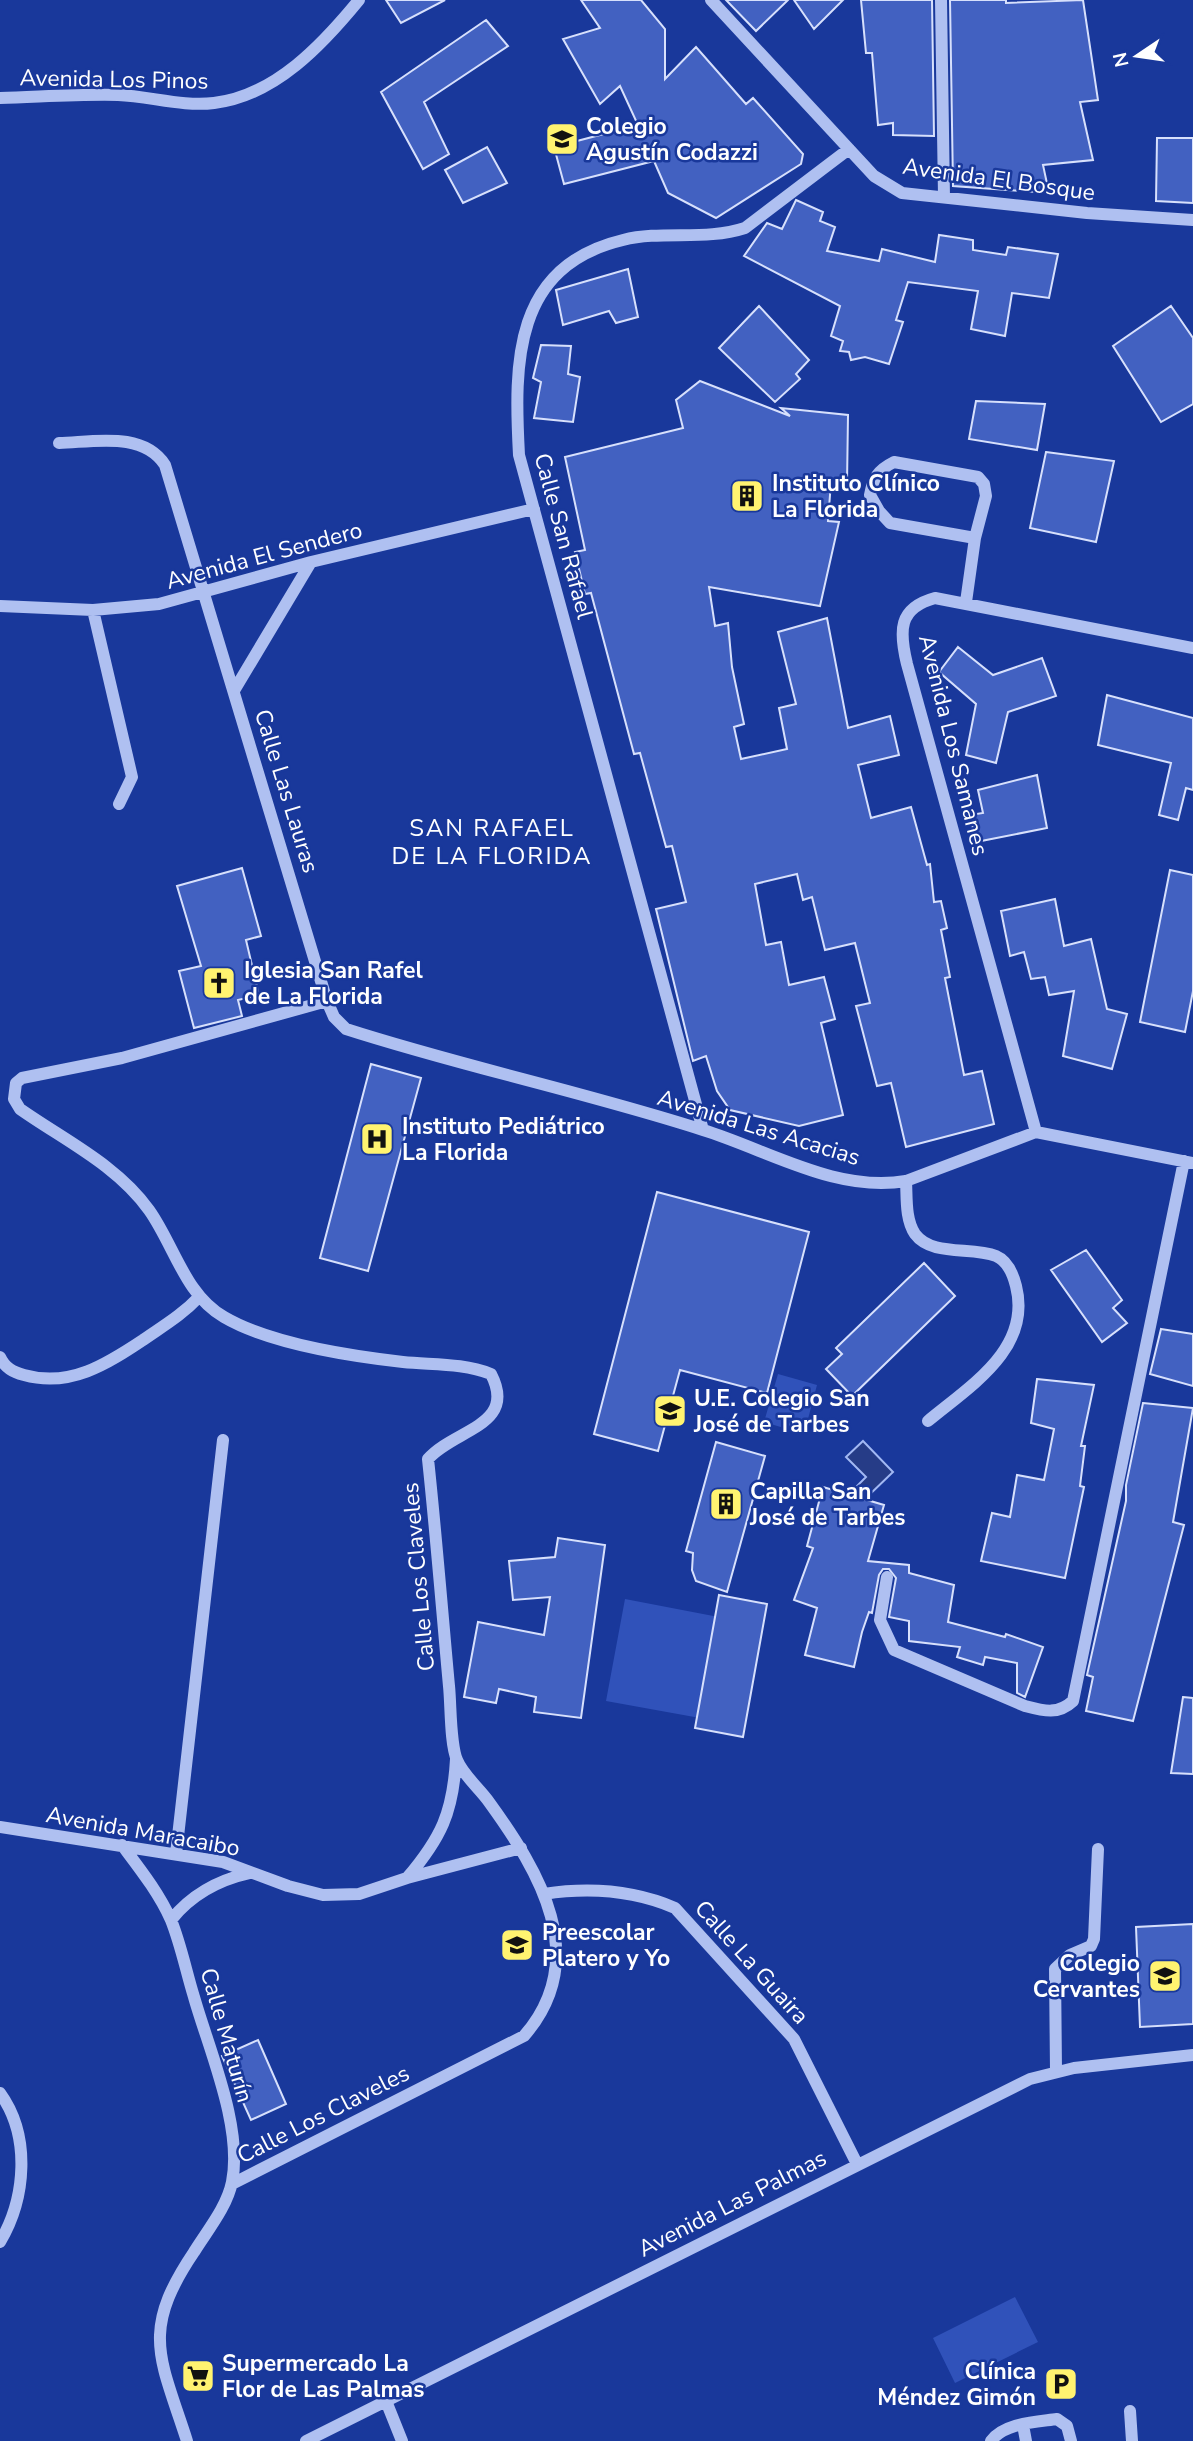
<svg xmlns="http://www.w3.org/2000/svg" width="1193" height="2441" font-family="'Nunito Sans',sans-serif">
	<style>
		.green { fill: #3052ba }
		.water { fill: #263c87; stroke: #a2b8f3; stroke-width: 2 }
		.building { fill: #4261c1; stroke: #d7e0fc; stroke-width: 2 }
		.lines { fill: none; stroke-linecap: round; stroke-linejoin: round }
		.minor { stroke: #afc0f1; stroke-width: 12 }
		.labels { text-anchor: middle; stroke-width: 5; stroke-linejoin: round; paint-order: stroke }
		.street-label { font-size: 23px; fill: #fff; stroke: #19389b }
		.poi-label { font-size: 23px; font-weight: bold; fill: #fff; stroke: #19389b; text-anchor: start }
		.neighbourhood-label { font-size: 24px; letter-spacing: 2px; fill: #fff; stroke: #19389b }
	</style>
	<rect width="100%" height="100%" fill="#19389b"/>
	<path class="green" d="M778,1374L817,1385L804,1434L764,1422Z
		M625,1599L729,1619L711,1720L606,1701Z
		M1015,2297L1038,2342L955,2383L933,2338Z"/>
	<path class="water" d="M863,1441L893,1472L867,1497L857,1486L866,1477L846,1457Z"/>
	<path class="building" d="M386,0H445L401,23Z
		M581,0H641L665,29V79L696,47L746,104L753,98L803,154L801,164L716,218L668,193L654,161L564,184L554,147L638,125L620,86L600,104L563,39L600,28Z
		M726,0H788L756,31Z
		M794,0H843L814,29Z
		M861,0H932L934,136L893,135V123L878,125L872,53H866Z
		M950,0H1006V3L1083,0L1098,100L1080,102L1093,160L1043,165L1049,193L953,186Z
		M486,20L508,46L424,102L449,154L423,169L381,92Z
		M1157,138H1193V203L1156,201Z
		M487,147L507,183L463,203L445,170Z
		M796,200L823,212L820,221L835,227L827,251L879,261L882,249L935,262L939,235L973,240V250L1006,255L1008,247L1058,254L1049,298L1012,293L1005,336L971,329L978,291L908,282L896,320L903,322L889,364L865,357L851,360L849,352L840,351L843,341L831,336L840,306L744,256L767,223L782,229Z
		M628,269L638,317L616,323L609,311L563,325L556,290Z
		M759,306L809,360L796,374L800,379L775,402L719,348Z
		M1171,306L1193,338V404L1161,422L1113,346Z
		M541,345L571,346L568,374L580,377L573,422L534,418L541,382L533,378Z
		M700,381L790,416L781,408L848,415L847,484L831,482L828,521L839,522L820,606L709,587L715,626L728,623L732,667L744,724L734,727L741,759L787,749L779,708L796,704L778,632L827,618L848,728L890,716L899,755L858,765L871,818L911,807L927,865L930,864L934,902L941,901L947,928L941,930L950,977L945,978L964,1075L982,1071L994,1124L906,1147L891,1083L877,1086L856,1006L870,1003L855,943L825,950L812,897L803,900L797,874L755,884L766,945L781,942L789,985L824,977L835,1019L821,1023L843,1115L799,1126L730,1110L717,1091L706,1056L693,1061L656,909L686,902L672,846L666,847L640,753L634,754L591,593L585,594L575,552L585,550L565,457L683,428L676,400Z
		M976,401L1045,404L1037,450L969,439Z
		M1046,452L1114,461L1096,542L1030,528Z
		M958,647L993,675L1042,658L1056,696L1008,712L996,763L966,755L976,704L939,672Z
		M1107,695L1193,718V790L1186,788L1178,820L1159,815L1171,763L1098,745Z
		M1037,775L1047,828L976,842L970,815L983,813L978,790Z
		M242,868L261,936L246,940L259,995L238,1000L242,1016L194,1028L179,971L201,966L177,886Z
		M1170,870L1193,875V991L1185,1032L1140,1022Z
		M1055,899L1064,946L1091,939L1107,1009L1127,1014L1112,1069L1063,1056L1074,991L1049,995L1045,977L1031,979L1024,952L1010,956L1001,911Z
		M371,1064L421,1078L368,1271L320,1258Z
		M657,1192L809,1232L767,1393L680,1370L658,1451L594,1434Z
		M1086,1250L1122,1300L1113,1308L1127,1323L1102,1342L1051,1270Z
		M924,1263L955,1296L852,1396L826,1369L842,1354L836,1348Z
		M1161,1329L1193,1334V1386L1150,1374Z
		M1037,1379L1094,1385L1081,1446H1085L1080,1486L1084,1487L1065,1578L981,1561L992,1513L1010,1517L1017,1475L1044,1480L1054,1429L1031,1423Z
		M1143,1403L1193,1408L1173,1522L1184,1525L1133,1721L1086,1711L1093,1677L1087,1675L1126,1501V1485Z
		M716,1442L765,1456L727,1592L696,1581L692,1570L693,1553L686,1551Z
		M823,1487L884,1505L868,1561L909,1565V1573L954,1585L948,1622L1005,1637L1006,1634L1043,1647L1025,1697L1017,1693V1663L985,1657L983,1665L957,1657L960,1647L909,1641V1621L889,1617L896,1578L889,1569H883L879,1575L872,1613L869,1612L862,1632L854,1667L805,1655L817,1608L794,1600L813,1548L807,1546Z
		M558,1538L605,1545L581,1718L534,1712L536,1697L499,1689L496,1703L464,1697L478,1622L544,1635L550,1597L513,1600L509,1561L555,1557Z
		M719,1595L767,1604L743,1737L695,1728Z
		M1183,1697L1193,1698V1774L1171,1773Z
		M1193,1924V2024L1140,2027L1136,1927Z
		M258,2040L286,2104L251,2120L222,2056Z"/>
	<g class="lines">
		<path class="minor" d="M711,0L874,176L902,193L1087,213L1193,220
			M941,0L944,197
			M0,98C39,97 79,94 118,95C149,96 183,107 214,103C275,96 323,44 359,0
			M59,443C94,442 143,431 165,465L327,1001L334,1017L346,1029C464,1067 585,1092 703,1130C768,1150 836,1193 906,1181L1036,1132L1193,1163
			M966,602L975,538L986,496L984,484L978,477L894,462C878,470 873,478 870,495L879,511L890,523L975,538
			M0,606L93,610L159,604L311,562L534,509
			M93,610L132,777L119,804
			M235,689L311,562
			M703,1130L519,455C514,363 513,266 623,240C663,230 705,241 745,228L849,149
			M1036,1132L907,664C899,631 898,608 935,598L1193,648
			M906,1181C907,1197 905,1219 915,1234C932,1257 972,1246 996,1256C1008,1261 1013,1274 1016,1286C1032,1349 970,1386 928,1421
			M0,1357C5,1368 13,1372 24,1375C70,1388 107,1364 143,1340C163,1326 182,1315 199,1297
			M887,1577L880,1620L894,1650L1025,1706C1044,1711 1058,1715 1073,1701L1184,1161
			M0,1827L223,1862L288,1886L323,1895L359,1894L407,1878L521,1848
			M122,1845C140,1869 159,1893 171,1920C181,1945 186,1971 194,1997C209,2050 243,2127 232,2182C227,2207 207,2231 194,2252C140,2332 160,2357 187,2441
			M176,1854L223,1440
			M407,1878C441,1838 453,1813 456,1759
			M544,1894C590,1887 633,1890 675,1908L794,2039L857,2164
			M171,1920C191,1895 218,1880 250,1873
			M1056,2071L1055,1969L1070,1955L1091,1946L1094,1939L1098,1849
			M0,2093C31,2136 26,2198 0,2242
			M232,2184L524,2036C592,1958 539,1871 489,1802C480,1789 463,1775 457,1760C450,1744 451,1705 449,1686C442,1610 436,1534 428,1459C454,1429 518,1426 491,1374C463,1363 433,1365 403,1362C350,1356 270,1344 224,1317C185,1295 174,1245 149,1210C117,1165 64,1140 20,1109L14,1099L16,1083L22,1078L122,1058L327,1001
			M386,2401L402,2441
			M1130,2411L1132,2441
			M1023,2425L1026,2441
			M306,2441L1030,2079L1074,2068L1193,2055
			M991,2441C1004,2423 1036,2422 1057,2419L1067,2426L1071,2441"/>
	</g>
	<defs>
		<symbol id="school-square" viewBox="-11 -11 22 22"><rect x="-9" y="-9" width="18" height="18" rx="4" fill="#fff370" stroke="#19389b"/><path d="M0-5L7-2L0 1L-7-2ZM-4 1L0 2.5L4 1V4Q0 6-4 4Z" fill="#111"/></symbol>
		<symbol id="building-square" viewBox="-11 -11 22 22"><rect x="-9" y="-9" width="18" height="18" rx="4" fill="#fff370" stroke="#19389b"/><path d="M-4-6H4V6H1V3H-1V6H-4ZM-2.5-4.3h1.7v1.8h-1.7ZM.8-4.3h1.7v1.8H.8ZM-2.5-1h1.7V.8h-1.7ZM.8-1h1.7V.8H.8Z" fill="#111"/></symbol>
		<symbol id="church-square" viewBox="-11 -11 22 22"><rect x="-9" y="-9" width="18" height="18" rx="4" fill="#fff370" stroke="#19389b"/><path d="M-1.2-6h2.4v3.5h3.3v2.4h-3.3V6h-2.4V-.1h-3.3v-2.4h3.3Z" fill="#111"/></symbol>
		<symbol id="hospital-square" viewBox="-11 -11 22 22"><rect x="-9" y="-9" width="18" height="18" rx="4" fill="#fff370" stroke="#19389b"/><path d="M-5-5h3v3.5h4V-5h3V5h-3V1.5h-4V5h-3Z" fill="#111"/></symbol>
		<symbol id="supermarket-square" viewBox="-11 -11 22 22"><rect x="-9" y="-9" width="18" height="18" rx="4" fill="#fff370" stroke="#19389b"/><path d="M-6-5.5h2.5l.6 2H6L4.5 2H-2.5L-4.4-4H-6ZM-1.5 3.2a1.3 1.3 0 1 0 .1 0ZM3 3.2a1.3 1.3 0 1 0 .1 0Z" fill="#111"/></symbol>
		<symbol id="parking-square" viewBox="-11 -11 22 22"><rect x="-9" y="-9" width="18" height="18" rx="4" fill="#fff370" stroke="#19389b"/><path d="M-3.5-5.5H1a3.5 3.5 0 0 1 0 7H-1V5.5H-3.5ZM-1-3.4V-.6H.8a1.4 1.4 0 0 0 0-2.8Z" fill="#111"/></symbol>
	</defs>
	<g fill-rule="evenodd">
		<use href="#school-square" x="543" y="120" width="38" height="38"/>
		<use href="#building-square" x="728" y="477" width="38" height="38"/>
		<use href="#church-square" x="200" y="964" width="38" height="38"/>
		<use href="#hospital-square" x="358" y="1120" width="38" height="38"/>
		<use href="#school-square" x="651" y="1392" width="38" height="38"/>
		<use href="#building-square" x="707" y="1485" width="38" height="38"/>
		<use href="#school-square" x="498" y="1926" width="38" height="38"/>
		<use href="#school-square" x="1146" y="1957" width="38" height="38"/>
		<use href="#supermarket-square" x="179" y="2357" width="38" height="38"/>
		<use href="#parking-square" x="1042" y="2365" width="38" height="38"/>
	</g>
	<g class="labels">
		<g class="street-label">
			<text transform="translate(114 79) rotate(1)" y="8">Avenida Los Pinos</text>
			<text transform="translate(999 179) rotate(8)" y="8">Avenida El Bosque</text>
			<text transform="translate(564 536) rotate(75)" y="8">Calle San Rafael</text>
			<text transform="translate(264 555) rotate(-15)" y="8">Avenida El Sendero</text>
			<text transform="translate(954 745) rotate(76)" y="8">Avenida Los Samanes</text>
			<text transform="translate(287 791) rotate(73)" y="8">Calle Las Lauras</text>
			<text transform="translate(759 1127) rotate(17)" y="8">Avenida Las Acacias</text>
			<text transform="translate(418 1577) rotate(-95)" y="8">Calle Los Claveles</text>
			<text transform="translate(143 1831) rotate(10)" y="8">Avenida Maracaibo</text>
			<text transform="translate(752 1962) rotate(48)" y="8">Calle La Guaira</text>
			<text transform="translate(227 2035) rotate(74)" y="8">Calle Maturín</text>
			<text transform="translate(323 2114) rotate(-27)" y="8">Calle Los Claveles</text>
			<text transform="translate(732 2203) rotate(-27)" y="8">Avenida Las Palmas</text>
		</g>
		<g class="poi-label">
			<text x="586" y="134">Colegio<tspan x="586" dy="26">Agustín Codazzi</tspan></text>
			<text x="772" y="491">Instituto Clínico<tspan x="772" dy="26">La Florida</tspan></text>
			<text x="244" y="978">Iglesia San Rafel<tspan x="244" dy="26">de La Florida</tspan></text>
			<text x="402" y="1134">Instituto Pediátrico<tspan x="402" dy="26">La Florida</tspan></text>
			<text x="694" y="1406">U.E. Colegio San<tspan x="694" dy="26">José de Tarbes</tspan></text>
			<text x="750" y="1499">Capilla San<tspan x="750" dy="26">José de Tarbes</tspan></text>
			<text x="542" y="1940">Preescolar<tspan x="542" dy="26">Platero y Yo</tspan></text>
			<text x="1140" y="1971" text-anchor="end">Colegio<tspan x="1140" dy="26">Cervantes</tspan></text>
			<text x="222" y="2371">Supermercado La<tspan x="222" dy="26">Flor de Las Palmas</tspan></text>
			<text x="1036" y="2379" text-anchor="end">Clínica<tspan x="1036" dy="26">Méndez Gimón</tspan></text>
		</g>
		<g class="neighbourhood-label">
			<text x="492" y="836">SAN RAFAEL<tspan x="492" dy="28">DE LA FLORIDA</tspan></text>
		</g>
	</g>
	<g transform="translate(1137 56) rotate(257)" stroke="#19389b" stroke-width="5" paint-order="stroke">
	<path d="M0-5L12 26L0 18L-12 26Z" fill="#ffffff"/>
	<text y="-10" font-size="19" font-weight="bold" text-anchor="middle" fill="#ffffff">N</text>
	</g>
</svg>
